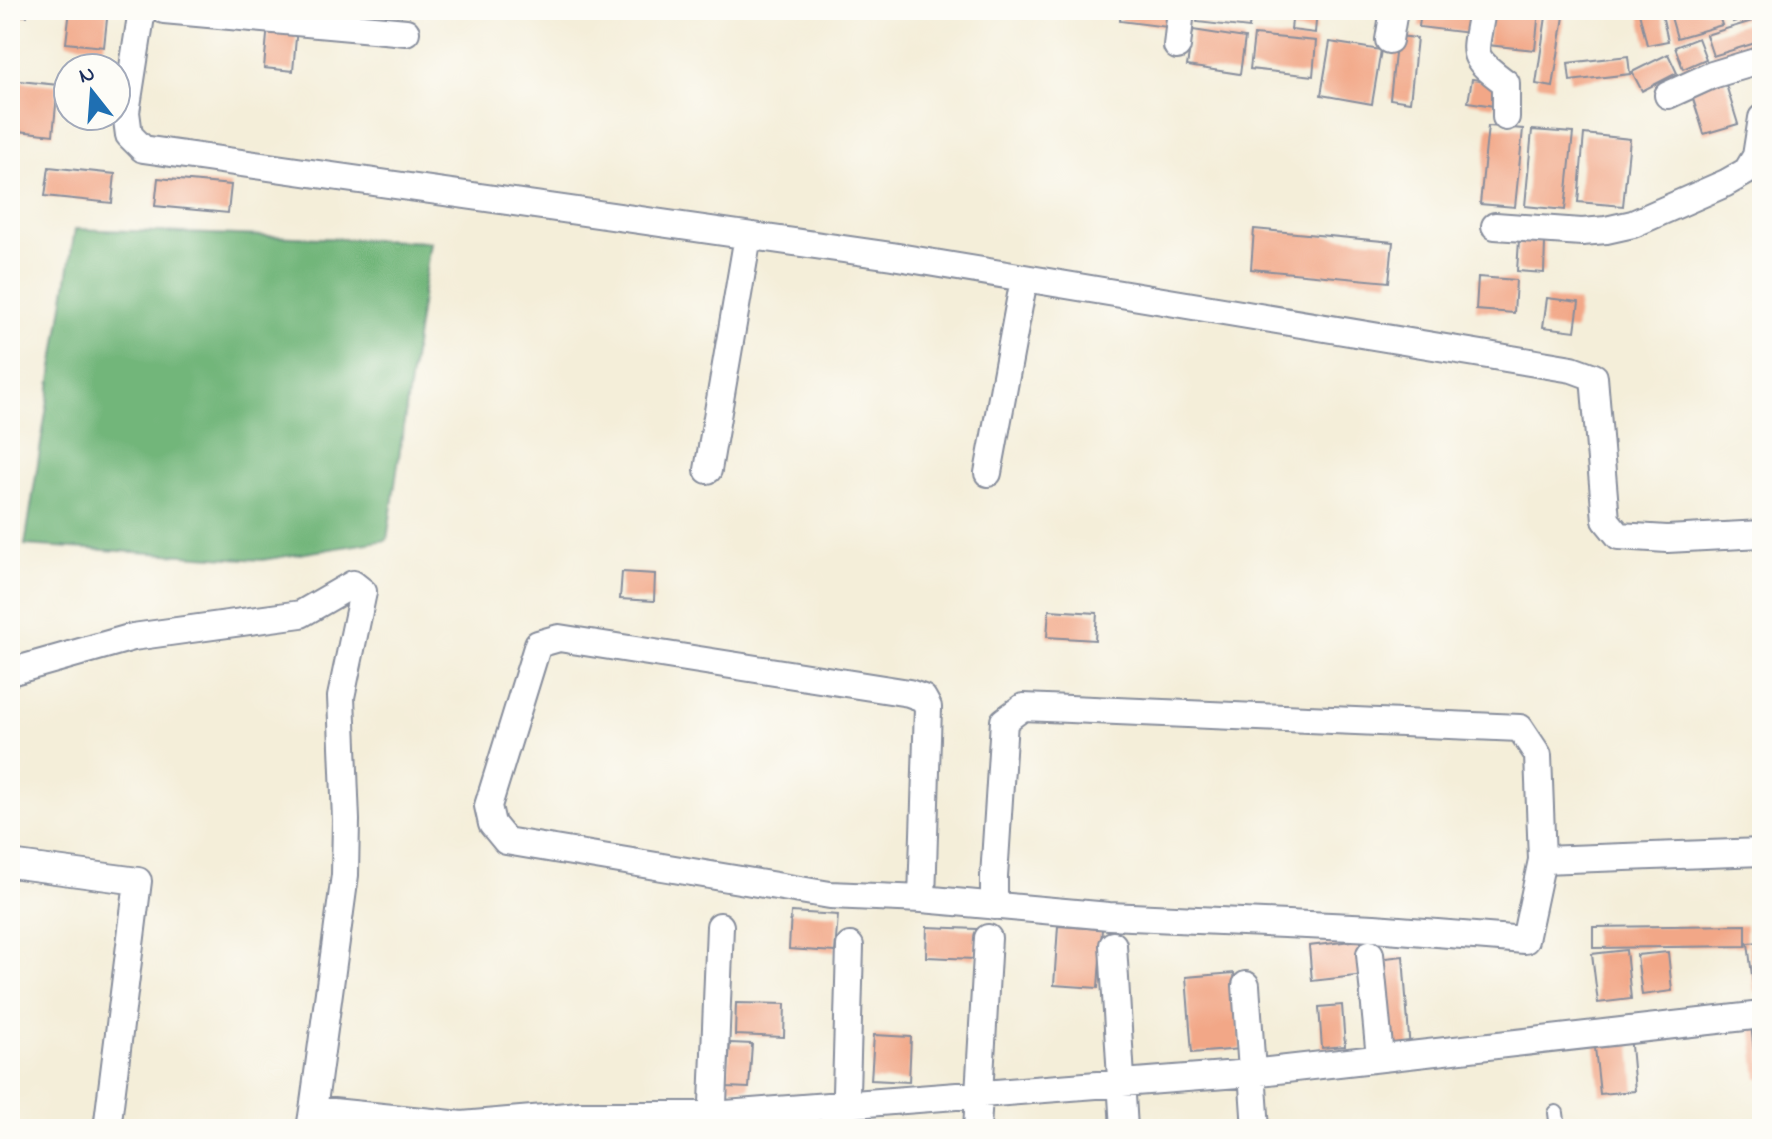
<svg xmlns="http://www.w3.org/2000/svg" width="1772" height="1139" font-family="'Indie Flower',sans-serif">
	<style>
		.forest { fill: #72b67a; stroke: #46726c; stroke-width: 2 }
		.building { fill: #f2a787 }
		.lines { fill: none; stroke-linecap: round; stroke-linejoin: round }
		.lane-casing { stroke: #888e9c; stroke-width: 18 }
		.street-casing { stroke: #888e9c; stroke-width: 30 }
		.lane { stroke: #fff; stroke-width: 14 }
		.street { stroke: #fff; stroke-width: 26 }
	</style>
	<rect width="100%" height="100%" fill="#fdfcf7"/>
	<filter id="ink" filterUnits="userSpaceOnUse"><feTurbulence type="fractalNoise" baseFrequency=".0125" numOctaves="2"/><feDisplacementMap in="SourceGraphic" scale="16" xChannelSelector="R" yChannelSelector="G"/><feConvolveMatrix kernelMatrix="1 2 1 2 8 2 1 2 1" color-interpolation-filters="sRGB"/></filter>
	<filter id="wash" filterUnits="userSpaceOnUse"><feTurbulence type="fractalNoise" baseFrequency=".006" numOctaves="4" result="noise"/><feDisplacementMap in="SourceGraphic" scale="32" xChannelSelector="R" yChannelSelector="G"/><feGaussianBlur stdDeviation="1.8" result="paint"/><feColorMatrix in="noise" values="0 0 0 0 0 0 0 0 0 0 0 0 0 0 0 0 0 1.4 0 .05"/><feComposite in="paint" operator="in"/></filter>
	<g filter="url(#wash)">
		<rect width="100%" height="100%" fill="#f4eed9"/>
		<path class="forest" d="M75,229L430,242L387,540L262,560L25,545Z"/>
		<g id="blocks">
			<path class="building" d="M10,10H27V16L10,14Z
				M70,10H108L104,47L66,43Z
				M961,10H986L985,16Z
				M995,10H1027L1026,18L995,15Z
				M1121,10H1169L1167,27L1120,21Z
				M1199,10H1251L1249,28L1197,22Z
				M1293,10H1317L1315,33L1291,30Z
				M1421,10H1472L1469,33L1419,27Z
				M1492,10H1539L1535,50L1488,45Z
				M1547,10H1565L1553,87L1536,84Z
				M1649,10H1661L1668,41L1647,45L1639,12Z
				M1669,10H1717L1722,25L1677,38Z
				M1729,10H1762V13L1733,22Z
				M1762,18V41L1713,56L1706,35Z
				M268,24L297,27L293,71L264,68Z
				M1193,30L1245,38L1240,74L1187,66Z
				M1254,35L1316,41L1313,76L1250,69Z
				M1397,36L1417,38L1410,102L1390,99Z
				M1698,38L1706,59L1683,69L1675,47Z
				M1330,42L1381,50L1372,104L1321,95Z
				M1668,54L1677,73L1642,91L1632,72Z
				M1628,56L1630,74L1570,81L1568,63Z
				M1723,75L1738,124L1704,134L1689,86Z
				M1472,79L1498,82L1494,106L1468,102Z
				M10,80L58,85L53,135L10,130Z
				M1488,126L1523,129L1515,207L1480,204Z
				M1532,130L1573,133L1565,210L1525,206Z
				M1584,134L1630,139L1623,206L1578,202Z
				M49,167L115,174L112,203L45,196Z
				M158,178L231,185L228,213L155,206Z
				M1254,229L1393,242L1389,282L1251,269Z
				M1519,240L1545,242L1544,273L1517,271Z
				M1478,277L1516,280L1514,313L1476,310Z
				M1547,298L1579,302L1575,331L1543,327Z
				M622,572L655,574L654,601L620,599Z
				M1049,610L1097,613L1095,640L1047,637Z
				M791,912L838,915L835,952L789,949Z
				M1746,925V946L1593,948V927Z
				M1058,926L1102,929L1098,988L1054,985Z
				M927,927L977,929L975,959L926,957Z
				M1360,940L1364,975L1312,981L1309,946Z
				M1762,942V991L1754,992L1748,943Z
				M1626,950L1631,999L1598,1003L1592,954Z
				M1668,952L1672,991L1642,995L1637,955Z
				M1403,956L1410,1051L1385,1053L1377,959Z
				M1234,973L1241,1049L1192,1053L1186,977Z
				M736,1003L785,1004L784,1037L735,1035Z
				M1342,1005L1345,1046L1322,1048L1319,1007Z
				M1762,1023V1079H1757L1751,1024Z
				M1630,1034L1635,1091L1600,1094L1594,1038Z
				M874,1035L911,1037L909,1082L871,1080Z
				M730,1043L752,1044L749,1088L727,1087Z"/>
		</g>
	</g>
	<g filter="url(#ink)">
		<use href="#blocks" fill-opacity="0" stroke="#888e9c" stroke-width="2"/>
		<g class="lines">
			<defs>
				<path id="lane" d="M1556,1113L1558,1129"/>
				<path id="street" d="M142,10L126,112L129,135L143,149L892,256L1572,369L1594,377L1606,520L1619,536L1667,539L1762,534
					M164,10L406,32
					M1482,10C1475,56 1467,54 1506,83V117
					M1389,40L1394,10
					M1177,46L1181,10
					M1668,95L1712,75L1762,60
					M1495,226L1582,232L1606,230L1633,224L1726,183L1747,171L1756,156L1762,118
					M708,470L748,236
					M988,473L1024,279
					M10,672L133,637L301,614L353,584L363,592L341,697L346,820L345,875L313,1110
					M10,864L138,881L107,1129
					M922,899L928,707L923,698L909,693L559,638L538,644L488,806L492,824L506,841L830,895L922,899L1109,916L1374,928L1525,940L1542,860
					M994,906V877L1004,721L1023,707L1520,728L1538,755L1542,860L1762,852
					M1113,945L1124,1129
					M1370,954L1380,1058
					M1246,985L1256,1129
					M310,1129L313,1110L462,1125L580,1115H713L1251,1073L1762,1015
					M712,1129L720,926
					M845,1129L850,946
					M977,1129L988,938"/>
			</defs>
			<use href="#lane" class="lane-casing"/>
			<use href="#street" class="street-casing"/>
			<use href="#lane" class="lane"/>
			<use href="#street" class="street"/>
		</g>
	</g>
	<rect width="1772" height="1139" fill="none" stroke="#fdfcf7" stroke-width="40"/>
	<g transform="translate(92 92) rotate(343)"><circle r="38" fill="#fdfcf7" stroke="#a3aaba" stroke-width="2"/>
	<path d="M0-6L14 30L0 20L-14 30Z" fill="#1f6fb2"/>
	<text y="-12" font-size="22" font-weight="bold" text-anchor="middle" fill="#1b2f5e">N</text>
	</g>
</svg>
